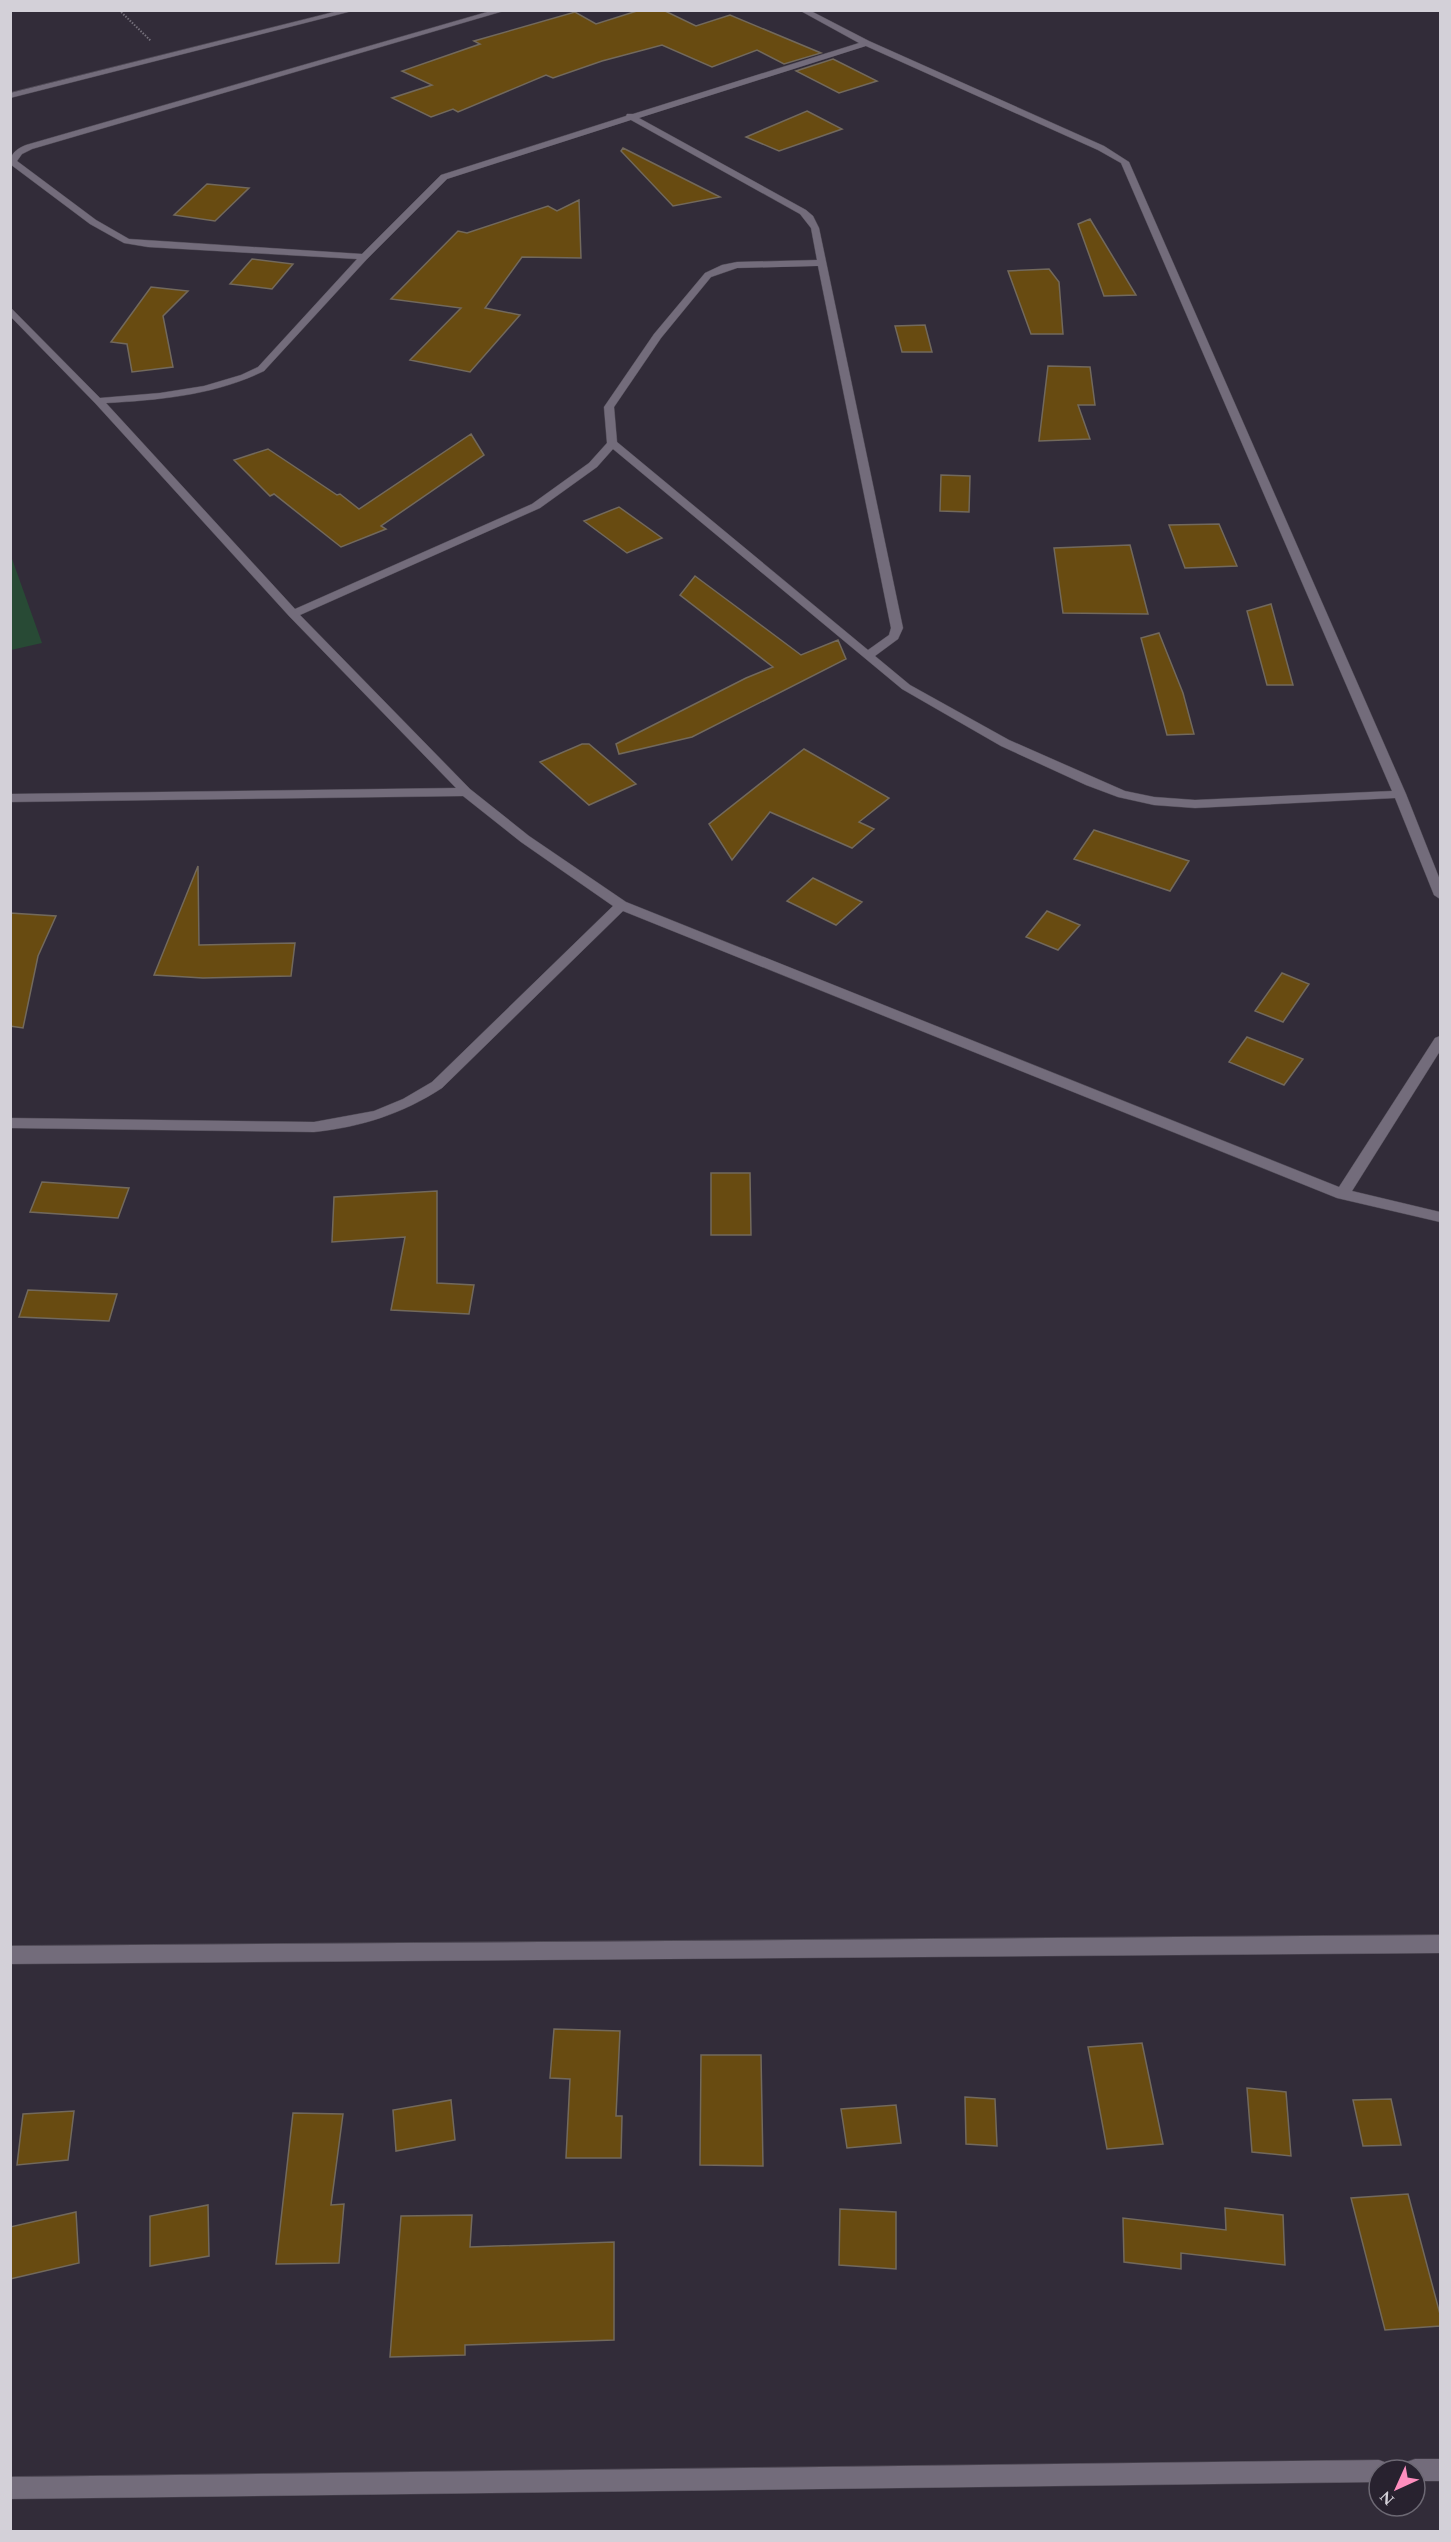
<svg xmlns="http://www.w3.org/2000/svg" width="1451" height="2542" font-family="Spectral,serif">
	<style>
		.green { fill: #284a35 }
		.building { fill: #684b11; stroke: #72695c; stroke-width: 1.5 }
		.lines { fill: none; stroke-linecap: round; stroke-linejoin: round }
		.minor-casing { stroke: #4e4954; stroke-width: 1 }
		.path { stroke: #75707b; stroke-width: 2; stroke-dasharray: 1.5 1.5; stroke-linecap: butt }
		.minor { fill: #736c7b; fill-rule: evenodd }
	</style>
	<rect width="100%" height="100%" fill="#322c39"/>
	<path class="green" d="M11,556L42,643L11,650H10Z"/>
	<path class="building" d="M640,10H663L696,26L730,15L821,53L784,64L757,50L712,67L662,45L602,61L553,78L546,75L458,112L453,109L431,117L392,98L432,85L402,71L480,44L474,41L575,12L596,24Z
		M833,59L877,81L839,93L796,71Z
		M807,111L842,129L779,151L746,137Z
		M623,148L720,197L673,206L621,151Z
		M207,184L249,188L215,221L174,215Z
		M579,200L581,258L522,257L485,308L520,315L470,372L410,360L461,308L391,299L458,231L467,233L548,206L557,211Z
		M1090,219L1136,295L1104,296L1078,224Z
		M252,259L293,264L272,289L230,284Z
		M1049,269L1059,282L1063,334H1031L1008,271Z
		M151,287L188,291L163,316L173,367L132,372L127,344L111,342Z
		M925,325L932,352H902L895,326Z
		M1048,366L1090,367L1095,405H1078L1090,439L1039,441Z
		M471,434L484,455L381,526L386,529L341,547L274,494L270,496L234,460L268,449L337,495L340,494L359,509Z
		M941,475L970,476L969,512L940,511Z
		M619,507L662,538L627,553L584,521Z
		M1219,524L1237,566L1185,568L1169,525Z
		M1130,545L1148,614L1063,613L1054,548Z
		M695,576L801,655L838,640L846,659L692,737L619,754L616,744L746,678L773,667L680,595Z
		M1271,604L1293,685H1267L1247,611Z
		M1159,633L1183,693L1194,734L1167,735L1141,638Z
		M582,744H589L636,784L589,805L540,762Z
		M804,749L889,798L859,822L874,829L852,848L770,812L732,860L709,824Z
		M1094,830L1189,861L1170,891L1074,859Z
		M198,866L199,945L295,943L291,976L203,978L154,975Z
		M813,878L862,902L836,925L787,901Z
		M1047,911L1080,925L1058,950L1026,937Z
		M10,913L56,916L38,956L23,1028L10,1026Z
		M1282,973L1309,984L1283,1022L1255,1011Z
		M1247,1037L1303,1059L1284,1085L1229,1062Z
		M711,1173H750L751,1235H711Z
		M42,1182L129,1188L118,1218L30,1212Z
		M437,1191V1283L474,1285L469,1314L391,1310L405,1237L332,1242L334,1197Z
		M28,1290L117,1294L109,1321L19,1317Z
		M554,2029L620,2031L616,2116H622L621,2158H566L570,2079L550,2078Z
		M1142,2043L1163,2144L1107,2149L1088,2047Z
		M701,2055H761L763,2166L700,2165Z
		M1247,2088L1286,2092L1291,2156L1252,2152Z
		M965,2097L995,2099L997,2146L966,2144Z
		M1391,2099L1401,2145L1363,2146L1353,2100Z
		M451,2100L455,2140L396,2151L393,2110Z
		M896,2105L901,2143L847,2148L841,2109Z
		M74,2111L68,2160L17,2165L23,2114Z
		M293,2113L343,2114L331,2205L344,2204L339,2263L276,2264Z
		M1408,2194L1440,2314V2326L1385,2330L1351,2198Z
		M208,2205L209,2256L150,2266V2216Z
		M1225,2208L1283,2215L1285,2265L1181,2253V2269L1124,2262L1123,2218L1226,2230Z
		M840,2209L896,2212V2269L839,2265Z
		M76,2212L79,2263L10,2279V2227Z
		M472,2215L470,2247L614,2242V2340L465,2345V2355L390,2357L401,2216Z"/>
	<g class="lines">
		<defs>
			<path id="minor" d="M342,10H356L10,98V93Z
				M494,10H507L32,149L22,154L17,161L96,220L129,239L362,254L441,175L626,116L627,114H633L859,43L799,10H809L869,41L1104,146L1129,162L1406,794L1440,880V899L1434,895L1395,798L1195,808L1154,805L1118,797L1086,785L1001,746L902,689L613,449L597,467L540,508L300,615L470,789L529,836L626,902L1339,1187L1435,1038L1440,1036V1051L1352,1191L1440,1212V1222L1337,1198L623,911L442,1088C402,1114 361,1127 314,1132L10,1128V1118L314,1122L374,1111L403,1099L432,1082L613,906L521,842L463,796L10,802V794L456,788L289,616L95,403L10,316V307L100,398L160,393L204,386L241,375L258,367L357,259L148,247L124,243L90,224L10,164C10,154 16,149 26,145ZM866,46L1098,150L1121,163L1392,791L1195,800L1154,797L1125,791L1009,740L910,685L875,656L898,639L903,628L819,228L813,216L806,210L639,118ZM631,120L800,214L811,228L817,260L737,262L722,265L705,273L654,334L604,407L607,443L589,463L532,504L295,609L106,403C160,400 215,395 264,371L367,259L447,179ZM818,266L891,628L889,635L868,650L617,442L614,407L661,338L711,277L737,268Z
				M1440,1935V1953L10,1964V1946Z
				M1415,2459H1440V2481H1415V2470H1404L1407,2462Z
				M1379,2460L1387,2463L1390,2470H1379V2482L10,2499V2477Z"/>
		</defs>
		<use href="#minor" class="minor-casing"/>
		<path class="path" d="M119,10L151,41"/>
		<use href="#minor" class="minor"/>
	</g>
	<rect width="1451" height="2542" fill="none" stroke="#d3d0d8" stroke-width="24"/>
	<g transform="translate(1397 2488) rotate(225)"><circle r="28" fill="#28222f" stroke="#6c6873" stroke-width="1.5"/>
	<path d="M0-4.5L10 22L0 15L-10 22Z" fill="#fe8ebe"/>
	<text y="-9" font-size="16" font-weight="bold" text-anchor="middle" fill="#d3d0d8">N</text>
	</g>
</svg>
